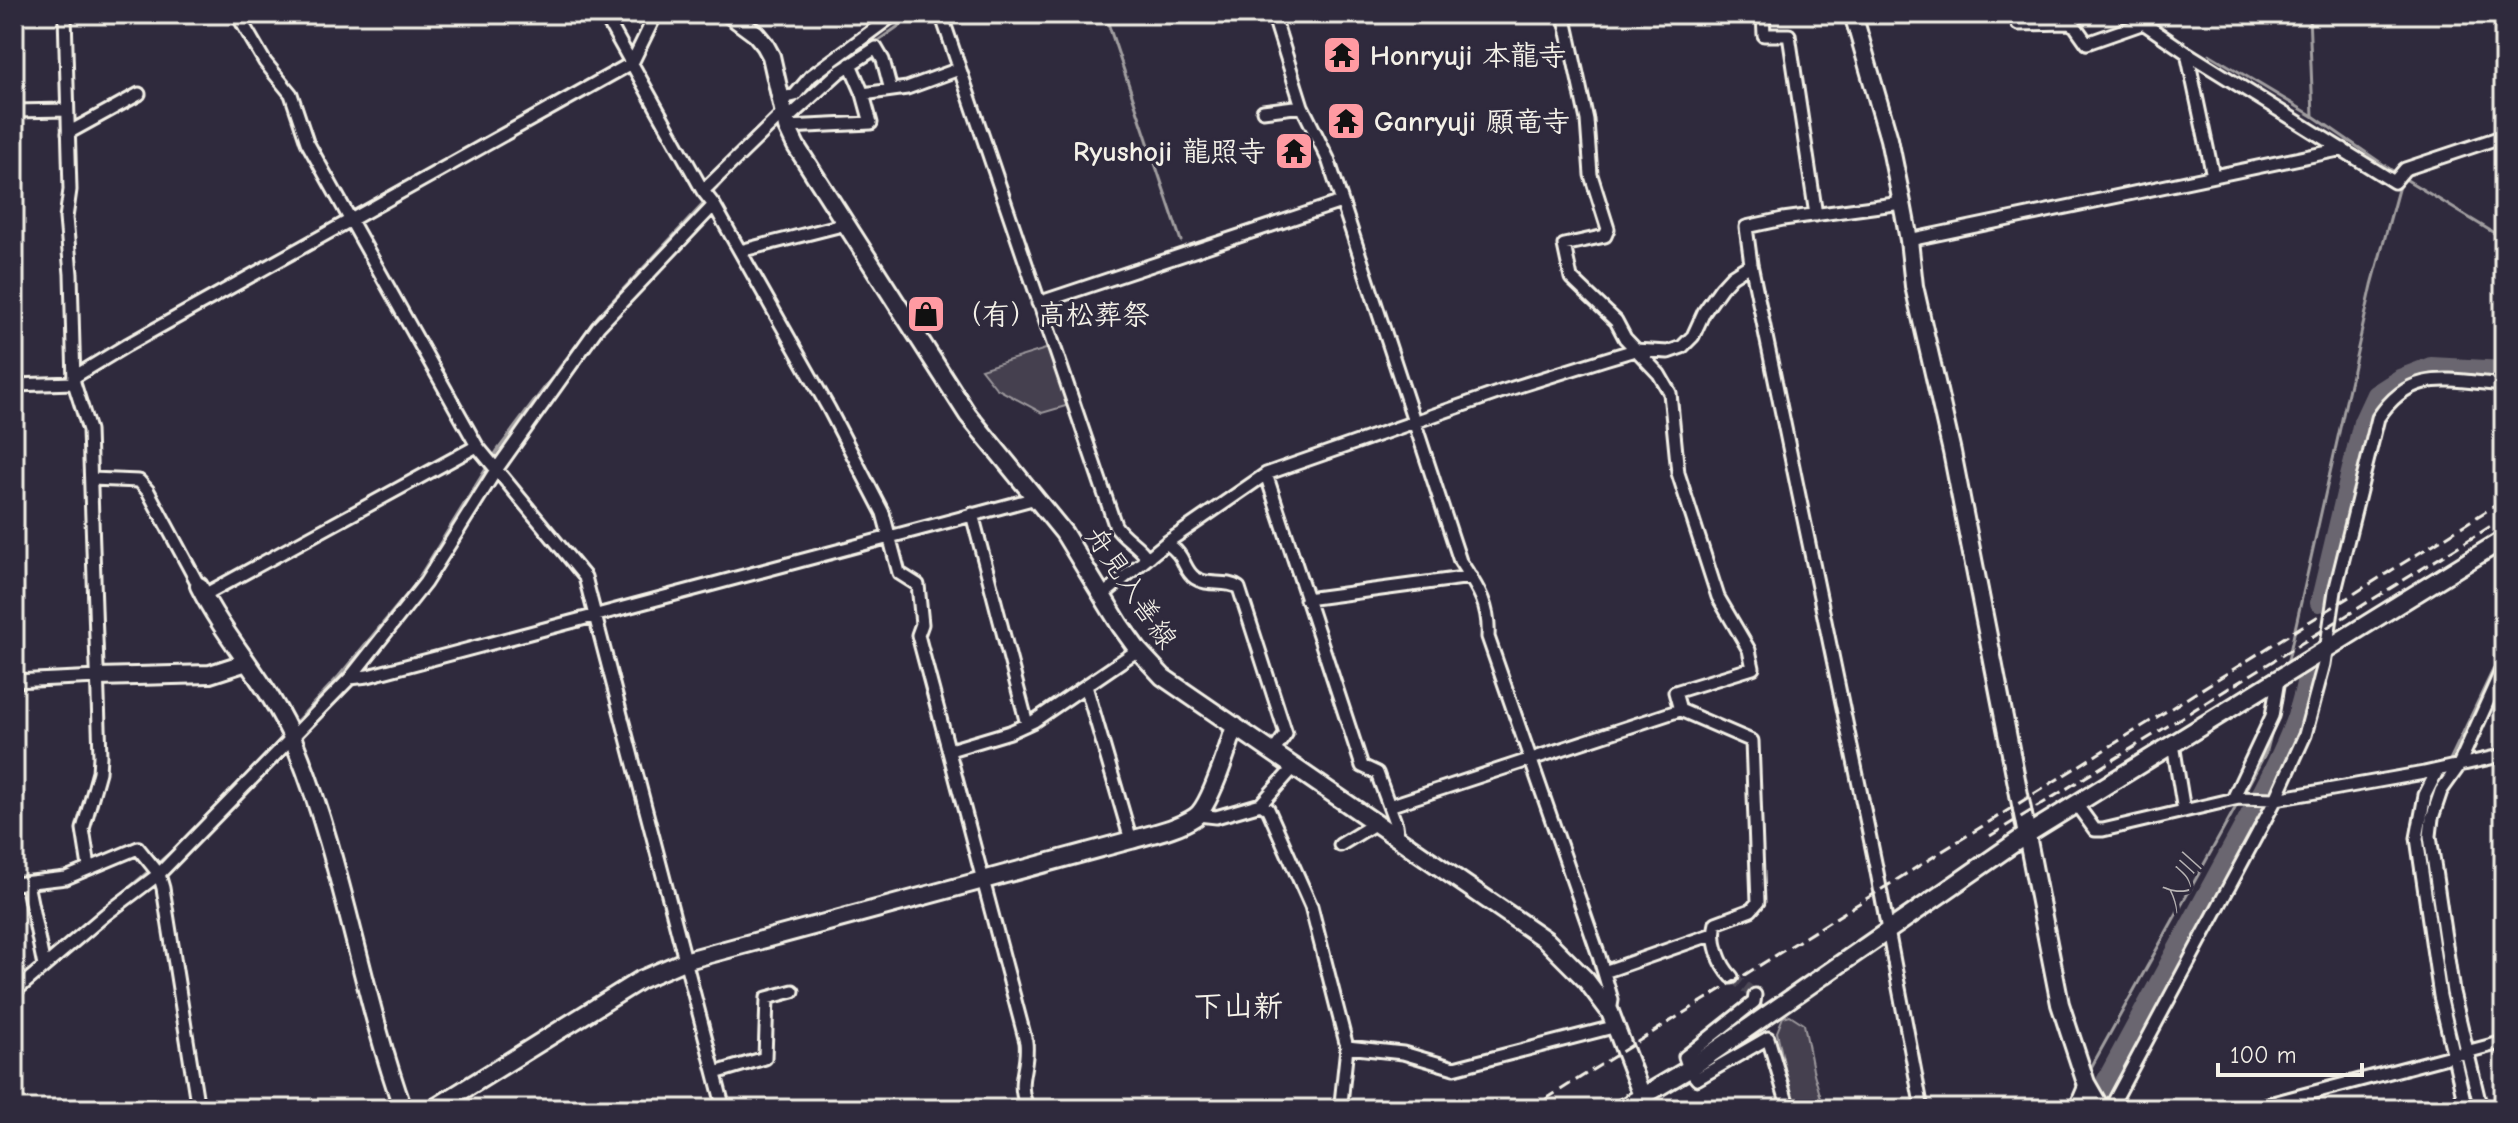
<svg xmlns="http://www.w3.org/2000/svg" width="2518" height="1123" font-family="'Comic Neue','Klee One',sans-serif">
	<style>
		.green { fill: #454050; stroke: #9c989c; stroke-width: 2 }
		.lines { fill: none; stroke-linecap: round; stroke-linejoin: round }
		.stream { stroke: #a19ea0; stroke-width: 3 }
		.river { stroke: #6a6670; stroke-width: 18 }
		.street-tunnel { stroke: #4d4857; stroke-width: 11; stroke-dasharray: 11 5.5; stroke-linecap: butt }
		.street-casing { stroke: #f4f1e8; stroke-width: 17 }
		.secondary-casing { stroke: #f4f1e8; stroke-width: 22 }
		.street { stroke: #2f2a3d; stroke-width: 11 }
		.secondary { stroke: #2f2a3d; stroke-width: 16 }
		.rail { stroke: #f4f1e8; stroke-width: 3; stroke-dasharray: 12 6; stroke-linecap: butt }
		.labels { text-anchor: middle; stroke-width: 6; stroke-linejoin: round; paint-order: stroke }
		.poi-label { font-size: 28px; font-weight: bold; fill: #f4f1e8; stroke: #2f2a3d; text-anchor: start }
		.street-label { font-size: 28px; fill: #f4f1e8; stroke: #2f2a3d }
		.water-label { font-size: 30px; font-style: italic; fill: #b6b2b2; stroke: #2f2a3d }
		.neighbourhood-label { font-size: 30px; font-weight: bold; fill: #f4f1e8; stroke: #2f2a3d }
	</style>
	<rect width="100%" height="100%" fill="#2f2a3d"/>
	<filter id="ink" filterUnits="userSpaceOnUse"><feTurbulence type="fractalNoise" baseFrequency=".0125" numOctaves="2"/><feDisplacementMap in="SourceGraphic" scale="16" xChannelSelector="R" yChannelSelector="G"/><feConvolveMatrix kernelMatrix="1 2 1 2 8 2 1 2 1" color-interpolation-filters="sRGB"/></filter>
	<g filter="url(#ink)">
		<path class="green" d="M1049,348L1069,405L1042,413L996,388L981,369Z
			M1790,1015L1804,1024L1813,1070L1824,1109H1794L1777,1032L1783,1017Z"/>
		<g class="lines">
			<path class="stream" d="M1105,14L1181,241
				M2309,14L2313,116L2397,174
				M2488,14L2504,43
				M873,44L916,14
				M2209,54L2313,116
				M2402,177L2504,239
				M710,196L745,157
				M2287,665L2372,285L2400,182
				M293,725L339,676L413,587L497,451L599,315L705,202
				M2449,762L2504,647
				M2244,793L2267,750L2274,723
				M2429,810L2435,790L2443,773
				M202,822L285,734
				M2425,837L2448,995L2460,1051
				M156,865L186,839
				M110,904L150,870
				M14,984L40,963
				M2462,1058L2474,1109
				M2088,1073L2238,803
				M2067,1109L2074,1097"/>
			<path class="river" d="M2319,603L2362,422L2375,394L2400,378L2431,366L2504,370
				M2090,1109L2263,789C2281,754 2299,717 2306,678"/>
			<path class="street-tunnel" d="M1732,977L1755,995"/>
			<defs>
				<path id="street" d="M65,14L70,190L66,218L71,274L74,383L89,430L100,756L99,772L83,829L89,867
					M237,14L265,62L291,94L307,142L477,446L585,577L724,1109
					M604,14L703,191
					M941,14L1115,525C1124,539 1138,544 1147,558
					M1273,14L1302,106L1328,159L1460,561C1477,587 1490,604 1488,637L1599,956L1612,1000L1610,1012
					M1564,14L1587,120L1591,175L1608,229L1605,236L1564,245L1571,278L1616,321L1625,338L1659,374L1670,393L1678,473L1718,597L1749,650L1753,668L1675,692L1680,710L1752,741L1758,902L1751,910L1716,923C1711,941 1720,965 1732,977
					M1763,14L1764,35H1789L1816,215
					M2017,14L2018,24L2069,23L2075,26L2087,43L2144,23L2150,14
					M2130,14L2187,53L2394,182L2405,169L2504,136
					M2496,14L2504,29
					M2187,53L2213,176
					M850,64L863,94
					M779,99L795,95L811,76L895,14
					M14,111L67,110
					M1263,111L1302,106
					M783,113L703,191L714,205L829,409L883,513L899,573L918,585L922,624L918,635L1026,1042C1029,1068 1016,1080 1026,1104L1036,1109
					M785,121L839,72L876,48L883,60L891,90
					M787,127L871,123L863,94L907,88L959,69
					M68,133L139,94
					M1902,203L1783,219L1746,227L1751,264L1876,867L1922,1109
					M1909,240L2343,149
					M740,251L846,224
					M1038,303L1341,202
					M74,377L127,345L632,63L656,14
					M14,385L74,383
					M1266,474L1362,766L1377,773L1396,825L1398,839
					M92,479L139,481L148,491L199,586
					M972,514L1027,724
					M1166,543C1187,556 1182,569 1195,578C1208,587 1226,579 1239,588L1286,734L1273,752
					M204,595L477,446
					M1103,595L1166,543L1266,474L1503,391L1605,359L1635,350L1668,352L1682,347L1693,336L1704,312L1721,288L1732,276L1751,264
					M1306,599L1471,577
					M350,678L368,676L1036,498
					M14,681L98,677
					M1086,686L1131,840
					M2173,744L2184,811
					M950,750L1010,732L1034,721L1138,650
					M2437,771L2425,795L2417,838L2440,996L2466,1109
					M2233,799L2272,716L2278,680
					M1261,804L1294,767
					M2076,804L2095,830H2103L2239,798L2276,799L2424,773L2504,755
					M1389,806L1680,710
					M1198,815L1216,817L1261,804L1268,809L1311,906L1347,1047L1341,1103L1344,1109
					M1340,845L1376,823
					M27,883L44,966
					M14,884L66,878L138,848L159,874L163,888L198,1109
					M1604,972L1713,934
					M14,992L106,914L159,874L350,678L425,583L496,470L598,327L714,205
					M1755,995L1754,1002L1685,1057L1689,1069L1697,1079L1768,1038L1789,1109
					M1347,1047L1403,1053L1454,1068L1617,1026
					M715,1073L765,1058L767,998L793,991
					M14,1107L15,1109
					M2075,1109L2086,1083
					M2110,1109L2276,799L2305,735L2324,664L2335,591L2378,418C2412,366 2450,381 2504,385
					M2250,1109L2504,1042
					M2481,1109L2453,992L2430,836L2432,818L2441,791L2458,767L2504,665"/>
				<path id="secondary" d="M729,14L756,34L765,45L771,56L787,127L796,146L968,415L1064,533L1120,625L1138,650L1163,677L1546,940L1586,980L1610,1012L1647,1109
					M1853,14L1889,139L1902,203L1909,240L1914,286L1952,452L2060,1004L2086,1083L2101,1109
					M199,586C226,641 271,686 294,742C343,860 360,989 403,1109
					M98,677L210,674L247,662
					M433,1109L640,980L684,961L1131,840C1151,834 1177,829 1195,817C1210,807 1229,745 1235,726
					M1621,1109L1689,1069L2026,835L2504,539"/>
			</defs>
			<use href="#street" class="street-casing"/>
			<use href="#secondary" class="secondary-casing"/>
			<use href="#street" class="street"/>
			<use href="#secondary" class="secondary"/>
			<path class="rail" d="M1990,836L2504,518
				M1530,1109L2504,500"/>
		</g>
	</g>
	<defs>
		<symbol id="temple-square" viewBox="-11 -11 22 22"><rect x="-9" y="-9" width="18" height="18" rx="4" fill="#ff9aa2" stroke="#2f2a3d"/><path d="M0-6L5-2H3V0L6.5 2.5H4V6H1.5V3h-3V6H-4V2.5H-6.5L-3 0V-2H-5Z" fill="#111"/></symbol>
		<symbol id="shop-square" viewBox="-11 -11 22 22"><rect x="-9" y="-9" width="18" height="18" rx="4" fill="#ff9aa2" stroke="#2f2a3d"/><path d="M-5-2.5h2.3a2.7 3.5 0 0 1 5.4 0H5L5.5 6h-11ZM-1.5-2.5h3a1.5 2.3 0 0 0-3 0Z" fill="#111"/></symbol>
	</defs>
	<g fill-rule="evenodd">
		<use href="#temple-square" x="1320" y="33" width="44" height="44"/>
		<use href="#temple-square" x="1324" y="99" width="44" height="44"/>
		<use href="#temple-square" x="1272" y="129" width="44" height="44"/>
		<use href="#shop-square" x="904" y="292" width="44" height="44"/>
	</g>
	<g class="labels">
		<g class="poi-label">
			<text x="1370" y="65">Honryuji 本龍寺</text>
			<text x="1374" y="131">Ganryuji 願竜寺</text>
			<text x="1266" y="161" text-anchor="end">Ryushoji 龍照寺</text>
			<text x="954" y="324">（有）高松葬祭</text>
		</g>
		<g class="street-label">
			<text transform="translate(1132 587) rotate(56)" y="10">舟見入善線</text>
		</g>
		<g class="water-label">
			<text transform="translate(2180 883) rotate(-62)" y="10">入川</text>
		</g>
		<g class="neighbourhood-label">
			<text x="1238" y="1016">下山新</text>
		</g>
	</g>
	<rect width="2518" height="1123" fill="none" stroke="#2f2a3d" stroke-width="48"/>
	<rect x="24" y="24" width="2470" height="1075" fill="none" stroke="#f4f1e8" stroke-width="3" filter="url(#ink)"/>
	<path d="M2218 1063v12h144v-12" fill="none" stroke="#f4f1e8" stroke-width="4"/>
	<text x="2230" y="1063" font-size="24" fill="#f4f1e8" stroke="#2f2a3d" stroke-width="6" paint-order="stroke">100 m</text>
</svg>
